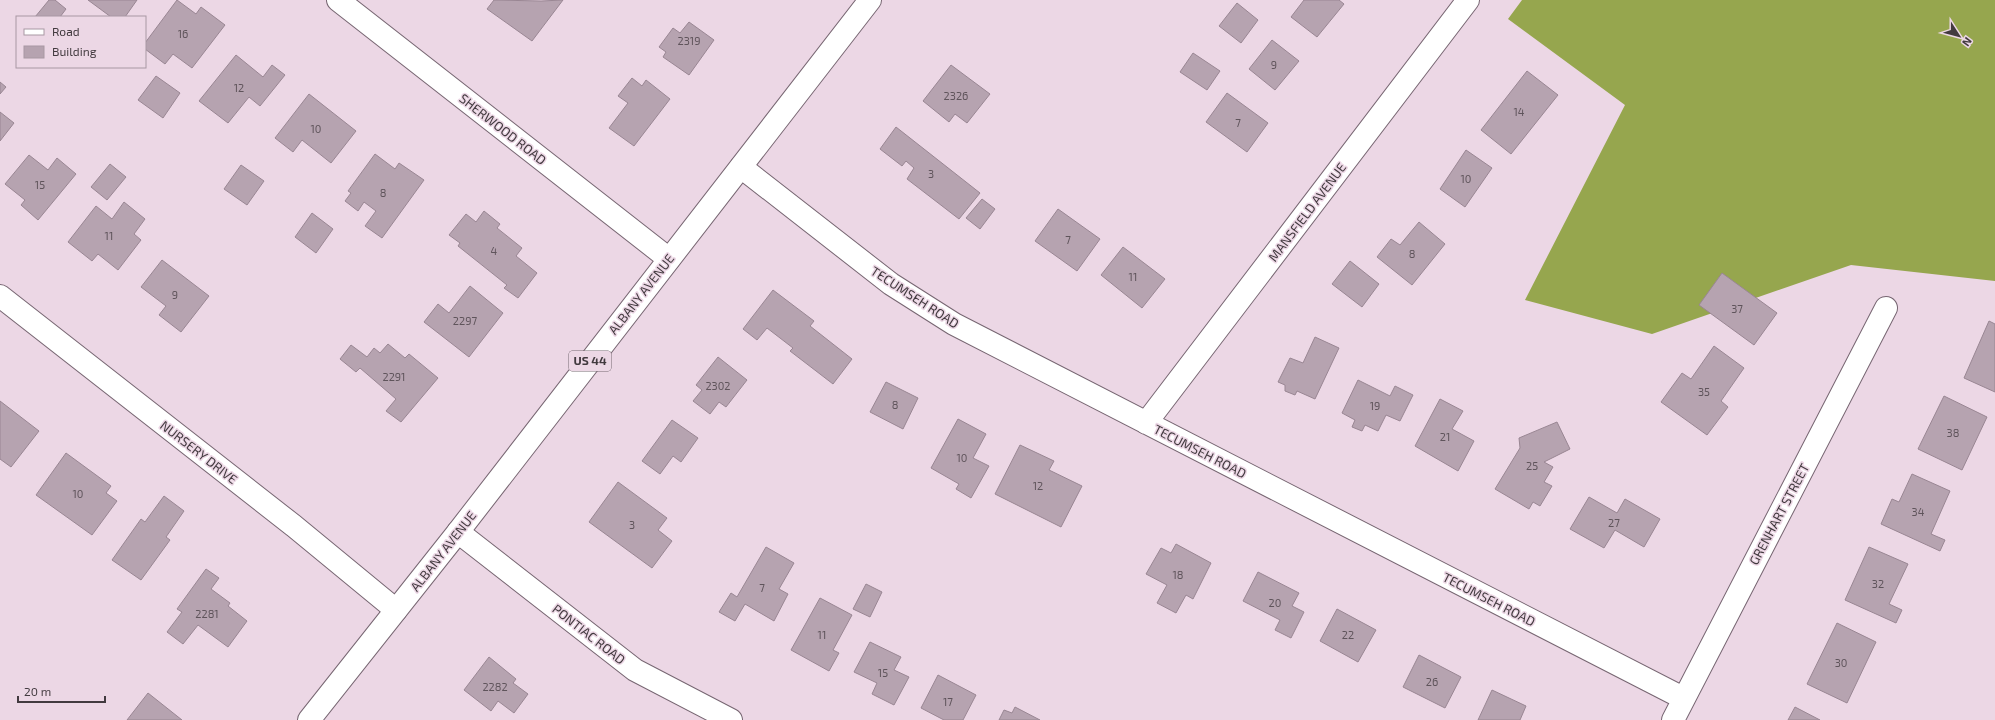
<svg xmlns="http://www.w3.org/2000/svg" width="1995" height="720" font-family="'Exo 2',sans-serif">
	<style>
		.forest { fill: #96a64e }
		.building { fill: #b6a3b0; stroke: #998693 }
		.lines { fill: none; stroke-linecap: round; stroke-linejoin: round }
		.street-casing { stroke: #776672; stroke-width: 24 }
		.highway-casing { stroke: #776672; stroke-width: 24 }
		.street { stroke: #fff; stroke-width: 22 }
		.highway { stroke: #fff; stroke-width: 22 }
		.labels { text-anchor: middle; stroke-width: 3; stroke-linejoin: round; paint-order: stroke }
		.number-label { font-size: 11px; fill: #5f545b }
		.shield { fill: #ecd7e5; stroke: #756971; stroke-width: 1 }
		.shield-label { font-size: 12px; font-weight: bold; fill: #423a3f }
		.street-label { font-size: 13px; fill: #423a3f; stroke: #ecd7e5 }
	</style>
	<rect width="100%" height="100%" fill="#ecd7e5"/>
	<path class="forest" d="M1522,0H1995V281L1851,265L1652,334L1525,300L1625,105L1508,19Z"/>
	<path class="building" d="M49,0H55L66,9L60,17H35Z
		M88,0H137L125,17H111Z
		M177,0L196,14L201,7L225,25L192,68L173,54L165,64L145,49V43Z
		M494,0L541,1L563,0L532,41L487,9Z
		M1304,0H1339L1344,4L1317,37L1291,17Z
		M1237,3L1258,20L1241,43L1219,26Z
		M689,22L714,40L689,75L663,57L666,52L659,47L673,28L680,33Z
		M1272,40L1299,61L1275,90L1249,69Z
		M1193,53L1220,71L1207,90L1180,72Z
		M236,55L263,77L272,65L285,75L260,106L249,97L228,123L199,101Z
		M951,65L990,94L967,123L955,114L949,122L923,101Z
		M1527,71L1558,95L1511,154L1481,130Z
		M156,76L180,93L163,118L138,100Z
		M632,78L642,86L646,80L670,99L634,146L609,128L628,103L618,96Z
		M0,82L6,87L0,94Z
		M1227,93L1268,123L1247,152L1206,122Z
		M309,94L356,131L331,163L302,140L293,152L275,138Z
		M0,112L14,123L0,141Z
		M896,127L980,193L959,219L907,179L914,168L906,161L902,166L880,149Z
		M1466,150L1492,168L1465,207L1440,189Z
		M375,154L395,169L399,163L424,180L382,238L365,226L376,211L364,202L358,211L345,201L351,193L348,191Z
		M29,155L48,170L57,158L76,174L38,220L21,205L25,200L5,184Z
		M110,164L126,177L107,200L91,187Z
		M241,165L264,181L247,205L224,189Z
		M982,199L995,209L980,229L966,218Z
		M124,202L145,219L134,234L141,240L118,270L98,254L92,261L68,242L96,206L112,219Z
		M1058,209L1100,239L1077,271L1035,241Z
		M484,211L500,224L497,228L522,248L516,256L537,273L518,298L504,288L507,285L458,246L460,243L449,235L466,214L476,222Z
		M312,213L333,229L316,253L295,237Z
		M1419,222L1445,244L1412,285L1377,257L1391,239L1400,245Z
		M1123,247L1165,279L1142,308L1101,275Z
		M162,260L209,296L181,332L159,315L166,306L141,287Z
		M1350,261L1379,284L1362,307L1332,284Z
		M1722,273L1777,313L1754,345L1699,305Z
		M470,286L503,313L469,357L424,322L438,304L449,313Z
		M773,290L814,321L810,326L852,359L833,384L790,351L793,348L767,328L757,340L743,329Z
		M1989,321L1995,324V392L1964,378Z
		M1315,337L1339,348L1315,399L1297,391L1295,395L1285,391V385L1278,382L1290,358L1303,363Z
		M388,344L405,358L409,354L438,378L401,422L386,411L396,399L360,368L356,372L340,359L351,345L367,357L374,348L380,353Z
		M1714,346L1744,368L1721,401L1728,407L1707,435L1661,402L1682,373L1691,379Z
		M718,357L747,380L726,407L719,402L710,414L693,401L702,390L696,385Z
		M1358,380L1390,396L1395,386L1413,395L1400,421L1386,415L1378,431L1365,425L1362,431L1352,427L1355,420L1342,413Z
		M886,382L918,398L903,429L870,412Z
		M1944,396L1987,417L1962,470L1918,449Z
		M1440,399L1463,411L1452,429L1474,441L1458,471L1415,446Z
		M0,401L39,431L11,467L0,459Z
		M958,419L986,434L973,458L989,466L971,498L956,489L959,484L931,468Z
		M672,420L698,438L681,462L673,456L660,474L642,461Z
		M1557,422L1570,449L1544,462L1553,467L1544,482L1552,486L1540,506L1533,502L1529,509L1495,489L1520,448L1519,438Z
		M1020,445L1054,461L1049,470L1082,486L1061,527L995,494Z
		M66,453L111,486L106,493L117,501L92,535L36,495Z
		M1912,474L1950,491L1931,534L1945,540L1940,551L1881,524L1892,499L1899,502Z
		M618,482L667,518L658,530L672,541L652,568L589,522Z
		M164,496L184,511L166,537L170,540L141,580L112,560L141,519L145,522Z
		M1589,497L1617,513L1625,499L1660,519L1644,547L1615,530L1604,548L1570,529Z
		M1176,544L1211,563L1193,599L1186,595L1176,613L1157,603L1167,585L1146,574L1161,548L1171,553Z
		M766,547L794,563L779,589L788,594L774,621L745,604L735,621L719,612L731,593L737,597Z
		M1869,547L1908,564L1889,604L1902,610L1896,623L1845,600Z
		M206,569L219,578L211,589L230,603L228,606L247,621L228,647L198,625L183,644L167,632L182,612L177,609Z
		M1258,572L1299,593L1292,606L1304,612L1291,638L1275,630L1280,620L1243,601Z
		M866,584L882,592L870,617L853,609Z
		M820,598L852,615L833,650L839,653L829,671L791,650Z
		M1337,609L1376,630L1358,662L1320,641Z
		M1837,623L1876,642L1847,703L1807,684Z
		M870,642L901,657L894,670L909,677L894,705L872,694L877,683L854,672Z
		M1419,655L1461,677L1445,708L1403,687Z
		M489,657L516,679L513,683L528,694L514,713L498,701L491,711L464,690Z
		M938,675L976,695L963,720H944L921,708Z
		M1492,690L1526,706L1520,720H1478Z
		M148,693L182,720H127Z
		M1015,707L1040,720H999L1004,710L1012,713Z
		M1795,707L1820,720H1788Z"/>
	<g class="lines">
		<defs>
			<path id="street" d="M338,0L669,259
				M741,167L891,284L954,324L1683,698
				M0,296L294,526L396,610
				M1146,423L1468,0
				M458,532L635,670L731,720
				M1673,720L1886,308"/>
			<path id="highway" d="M309,720L458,532L870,0"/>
		</defs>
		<use href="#street" class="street-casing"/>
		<use href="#highway" class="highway-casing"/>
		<use href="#street" class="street"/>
		<use href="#highway" class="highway"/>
	</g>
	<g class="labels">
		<g class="number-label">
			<text x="183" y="38">16</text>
			<text x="689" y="45">2319</text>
			<text x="1274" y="69">9</text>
			<text x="239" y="92">12</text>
			<text x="956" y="100">2326</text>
			<text x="1519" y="116">14</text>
			<text x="1238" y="127">7</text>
			<text x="316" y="133">10</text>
			<text x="931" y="178">3</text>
			<text x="1466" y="183">10</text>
			<text x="40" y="189">15</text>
			<text x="383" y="197">8</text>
			<text x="109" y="240">11</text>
			<text x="1068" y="244">7</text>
			<text x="494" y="255">4</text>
			<text x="1412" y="258">8</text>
			<text x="1133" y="281">11</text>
			<text x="175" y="299">9</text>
			<text x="1737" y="313">37</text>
			<text x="465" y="325">2297</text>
			<text x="394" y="381">2291</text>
			<text x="718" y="390">2302</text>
			<text x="1704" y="396">35</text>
			<text x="895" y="409">8</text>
			<text x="1375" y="410">19</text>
			<text x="1953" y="437">38</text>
			<text x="1445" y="441">21</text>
			<text x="962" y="462">10</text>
			<text x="1532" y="470">25</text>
			<text x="1038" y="490">12</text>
			<text x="78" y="498">10</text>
			<text x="1918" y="516">34</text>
			<text x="1614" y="527">27</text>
			<text x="632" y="529">3</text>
			<text x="1178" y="579">18</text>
			<text x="1878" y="588">32</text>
			<text x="762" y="592">7</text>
			<text x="1275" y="607">20</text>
			<text x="207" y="618">2281</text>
			<text x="822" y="639">11</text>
			<text x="1348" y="639">22</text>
			<text x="1841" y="667">30</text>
			<text x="883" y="677">15</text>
			<text x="1432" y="686">26</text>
			<text x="495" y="691">2282</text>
			<text x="948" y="706">17</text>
		</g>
		<rect class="shield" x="569" y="351" width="42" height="20" rx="3"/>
		<g class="shield-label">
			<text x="590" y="365">US 44</text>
		</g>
		<g class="street-label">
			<text transform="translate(503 129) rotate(38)" y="5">SHERWOOD ROAD</text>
			<text transform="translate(1307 212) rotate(-53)" y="5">MANSFIELD AVENUE</text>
			<text transform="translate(641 294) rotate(-52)" y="5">ALBANY AVENUE</text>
			<text transform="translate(915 297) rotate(33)" y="5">TECUMSEH ROAD</text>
			<text transform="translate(1200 451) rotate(27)" y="5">TECUMSEH ROAD</text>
			<text transform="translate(199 452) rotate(38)" y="5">NURSERY DRIVE</text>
			<text transform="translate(1779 514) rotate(-62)" y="5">GRENHART STREET</text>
			<text transform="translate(443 551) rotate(-52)" y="5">ALBANY AVENUE</text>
			<text transform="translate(1489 599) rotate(27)" y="5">TECUMSEH ROAD</text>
			<text transform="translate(589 634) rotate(38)" y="5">PONTIAC ROAD</text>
		</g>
	</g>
	<rect x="16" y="16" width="130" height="52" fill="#ecd7e5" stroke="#a898a3"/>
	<rect x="24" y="29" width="20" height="6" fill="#ffffff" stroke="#a898a3"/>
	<text x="52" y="36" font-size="12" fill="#423a3f">Road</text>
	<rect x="24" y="46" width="20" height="12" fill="#b6a3b0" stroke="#a898a3"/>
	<text x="52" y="56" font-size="12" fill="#423a3f">Building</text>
	<g transform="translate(1959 36) rotate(126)" stroke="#ecd7e5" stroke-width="3" paint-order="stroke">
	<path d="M0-3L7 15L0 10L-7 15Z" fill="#423a3f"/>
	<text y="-6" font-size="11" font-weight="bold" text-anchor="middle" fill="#423a3f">N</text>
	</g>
	<path d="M18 696v6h87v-6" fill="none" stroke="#423a3f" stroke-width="2"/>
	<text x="24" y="696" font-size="12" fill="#423a3f" stroke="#ecd7e5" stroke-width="3" paint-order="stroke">20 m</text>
</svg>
